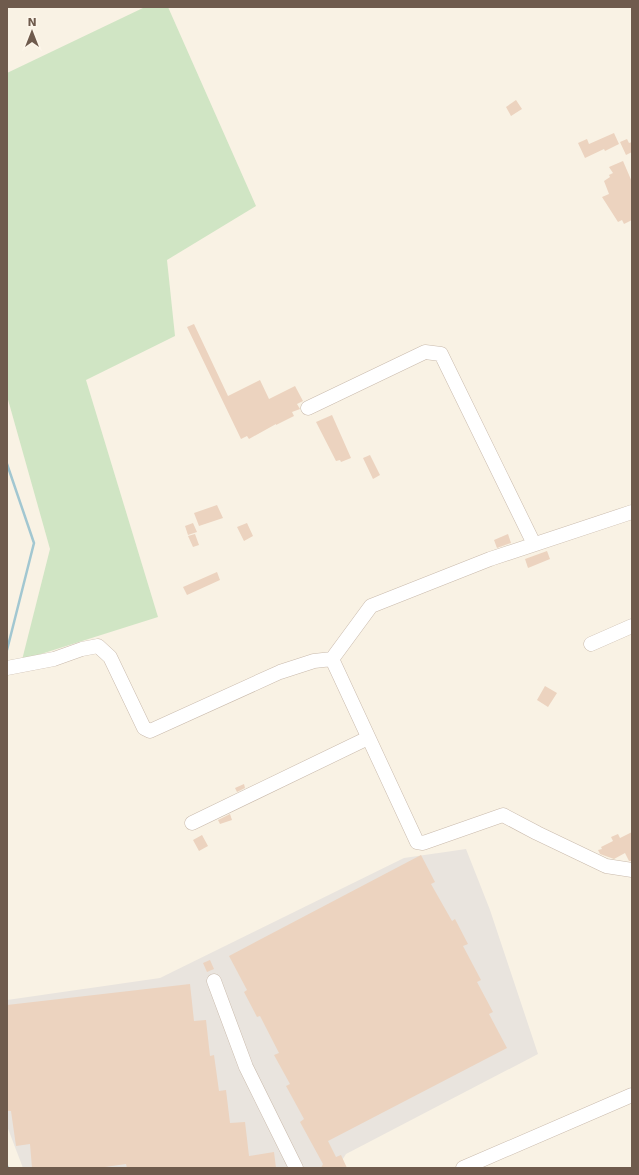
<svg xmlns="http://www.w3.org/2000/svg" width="639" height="1175" font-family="'DejaVu Sans',sans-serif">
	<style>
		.industrial { fill: #e9e4de }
		.green { fill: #d0e5c4 }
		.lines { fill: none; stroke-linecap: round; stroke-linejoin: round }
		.stream { stroke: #a2c7d1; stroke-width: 2.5 }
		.building { fill: #ecd3bf }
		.minor-casing { stroke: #c9baac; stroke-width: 15 }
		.minor { stroke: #fff; stroke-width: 14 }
	</style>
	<rect width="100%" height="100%" fill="#f9f2e4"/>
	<path class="industrial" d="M466,849L490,910L538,1054L346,1154L337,1168H23L7,1126V1000L160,978L404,858Z"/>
	<path class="green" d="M145,7H168L256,206L167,260L175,336L86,380L158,617L22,660L50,549L7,396V73Z"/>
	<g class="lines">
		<path class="stream" d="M7,464L34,543L7,650
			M7,1166L8,1168"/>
	</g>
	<path class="building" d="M516,100L522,109L511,116L506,107Z
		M614,133L619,144L605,151L604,149L585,158L578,143L587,139L589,144Z
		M627,139L629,143L632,142V152L626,155L620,142Z
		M623,161L632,182V220L624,224L622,220L618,222L602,197L609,194L604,181L610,177L609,175L613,173L609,167Z
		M194,324L228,396L260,380L269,399L295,386L303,401L297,404L300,409L292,412L294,416L276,425V424L249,439L247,436L241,439L187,327Z
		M332,415L351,458L341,462L340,460L336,461L316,422Z
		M370,455L380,475L373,479L363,458Z
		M217,505L223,518L199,526L194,513Z
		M193,523L197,532L188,535L185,526Z
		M247,523L253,536L244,541L237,527Z
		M195,534L199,545L193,547L188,536Z
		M508,534L511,543L497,548L494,540Z
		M547,551L550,559L528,568L525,559Z
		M217,572L220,580L187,595L183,587Z
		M545,686L557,693L548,707L537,700Z
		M244,784L245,788L237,792L235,788Z
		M230,814L232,820L220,824L218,820Z
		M632,832V861H629L625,853L614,859L600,854L598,850L602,849L601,847L613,841L611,837L618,834L620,838Z
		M202,835L208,846L199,851L193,840Z
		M421,855L435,882L431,884L452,921L455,919L468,944L463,946L481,980L477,982L493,1012L489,1014L507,1048L328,1141L336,1157L341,1155L347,1168H321L323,1164L300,1122L304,1119L286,1086L290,1084L274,1055L279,1053L260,1016L257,1017L244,992L247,990L229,956Z
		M210,960L214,969L207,972L203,963Z
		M190,984L194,1021L206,1020L210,1056L214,1055L219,1091L226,1090L230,1123L245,1122L249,1156L274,1152L276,1168H127L126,1164L98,1168H32L30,1144L16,1146L11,1111H7V1005Z"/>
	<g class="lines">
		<defs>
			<path id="minor" d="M308,408L425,352L441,354L534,544
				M591,644L632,626
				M332,659L371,606L490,559L632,512
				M7,668L54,659L82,649L98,646L110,657L144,728L150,731L280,672L314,661L332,659L417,842L423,843L503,815L537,833L606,866L632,870
				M192,823L368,738
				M214,981L246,1067L296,1168
				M463,1168L632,1095"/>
		</defs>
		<use href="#minor" class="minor-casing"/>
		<use href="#minor" class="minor"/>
	</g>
	<rect width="639" height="1175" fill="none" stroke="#6f5b4d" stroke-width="16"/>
	<g transform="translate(32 32)" stroke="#fdf6ea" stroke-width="3" paint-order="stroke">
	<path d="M0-3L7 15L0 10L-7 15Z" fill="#6f5b4d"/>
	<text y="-6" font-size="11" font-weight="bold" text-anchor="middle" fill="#6f5b4d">N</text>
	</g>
</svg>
